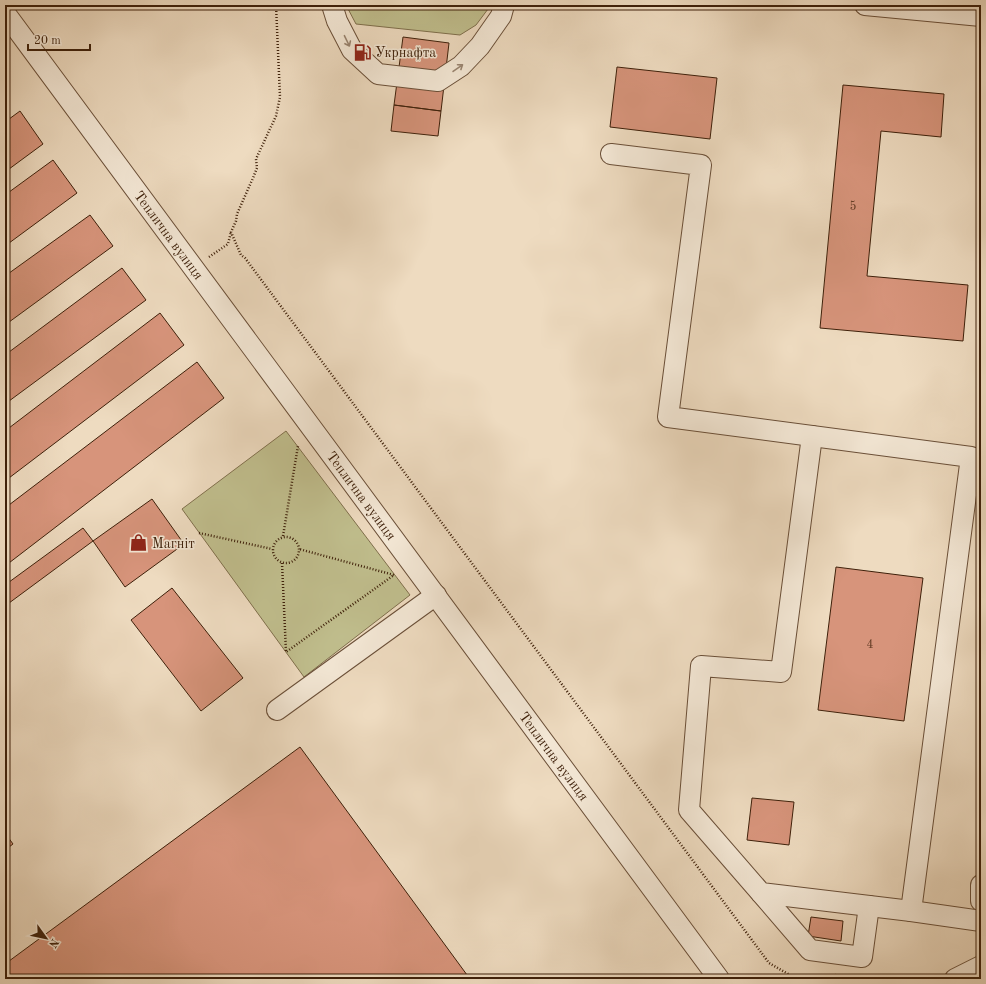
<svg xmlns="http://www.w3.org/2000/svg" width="986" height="984" font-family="'Old Standard TT',serif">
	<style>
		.green { fill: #c0be8d; stroke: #7f6f4c }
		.building { fill: #d7947b; stroke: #3e200a }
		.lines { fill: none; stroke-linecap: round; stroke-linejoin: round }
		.minor-casing { stroke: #6a4f38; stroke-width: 22 }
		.path { stroke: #3e200a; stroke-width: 2.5; stroke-dasharray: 1 2; stroke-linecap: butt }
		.minor { stroke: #f4e8d6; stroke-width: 20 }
		.oneway { stroke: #998470 }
		.labels { text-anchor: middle; stroke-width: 3; stroke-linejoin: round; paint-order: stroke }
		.number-label { font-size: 12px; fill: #643d26 }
		.poi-label { font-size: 14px; fill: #3e200a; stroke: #f4e8d6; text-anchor: start }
		.street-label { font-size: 14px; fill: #3e200a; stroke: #f4e8d6 }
	</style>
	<rect width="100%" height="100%" fill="#eedbc0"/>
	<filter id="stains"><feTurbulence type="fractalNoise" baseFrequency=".005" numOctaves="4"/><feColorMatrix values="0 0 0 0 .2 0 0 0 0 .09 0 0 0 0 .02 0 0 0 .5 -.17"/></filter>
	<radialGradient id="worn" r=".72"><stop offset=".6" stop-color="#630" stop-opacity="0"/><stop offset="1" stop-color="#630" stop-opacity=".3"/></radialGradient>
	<path class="green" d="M346,5H491L476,25L460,35L356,24Z
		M286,431L410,595L304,677L182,509Z"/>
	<path class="building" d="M403,37L449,43L441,111L394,105Z
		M617,67L717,78L710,139L610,127Z
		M843,85L944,94L941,137L881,131L867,276L968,285L963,341L820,328Z
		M394,105L441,111L438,136L391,131Z
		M20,111L43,144L5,172V122Z
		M53,160L77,193L5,246V195Z
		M90,215L113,246L5,325V276Z
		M122,268L146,300L5,404V355Z
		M160,313L184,345L5,481V431Z
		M197,362L224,398L5,566V508Z
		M152,499L184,544L125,587L93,541Z
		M83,528L93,541L5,606V585Z
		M836,567L923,578L904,721L818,710Z
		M172,588L243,678L201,711L131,620Z
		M300,747L470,979H5V964Z
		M752,798L794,802L789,845L747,840Z
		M5,833L13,844L5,850Z
		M811,917L843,921L841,941L808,936Z"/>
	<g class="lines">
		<defs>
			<g id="minor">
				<path d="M332,5L337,21L352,50L378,74L438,81L461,66L480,46L501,16L504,5"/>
				<path d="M865,5L981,16"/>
				<path id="s1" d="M5,13L719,979"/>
				<path d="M611,154L701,165L668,417L971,457L911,911"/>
				<path d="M812,436L781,672L701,666L689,810L761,893L911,911L981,921"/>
				<path d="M277,710L436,595"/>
				<path d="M981,885V901"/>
				<path d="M761,893L810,950L862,957L869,906"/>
				<path d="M955,979L981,966"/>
			</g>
		</defs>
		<use href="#minor" class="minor-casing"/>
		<path class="path" d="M276,5L280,97L276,116L256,159L257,168L253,178L237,214L236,221L231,232L241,255L245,258L769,963L797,979
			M209,257L228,244L231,232
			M199,533L272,549
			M283,536L298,446
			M273 550a13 13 0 1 1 26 0a13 13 0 1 1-26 0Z
			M282,563L286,652L394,575L299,549
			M824,979L836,975"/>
		<use href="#minor" class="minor"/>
	</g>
	<defs><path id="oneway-shaft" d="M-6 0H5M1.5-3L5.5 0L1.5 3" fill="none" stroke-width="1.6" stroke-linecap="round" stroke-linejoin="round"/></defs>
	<g class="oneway">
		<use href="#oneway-shaft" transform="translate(347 41) rotate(64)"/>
		<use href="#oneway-shaft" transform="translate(458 68) rotate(-35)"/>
	</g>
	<defs>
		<symbol id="fuel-bare" viewBox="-9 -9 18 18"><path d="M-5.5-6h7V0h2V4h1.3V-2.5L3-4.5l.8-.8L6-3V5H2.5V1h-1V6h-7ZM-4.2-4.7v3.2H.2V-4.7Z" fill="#8f2418" stroke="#f4e8d6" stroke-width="2.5" paint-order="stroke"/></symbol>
		<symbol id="shop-bare" viewBox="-9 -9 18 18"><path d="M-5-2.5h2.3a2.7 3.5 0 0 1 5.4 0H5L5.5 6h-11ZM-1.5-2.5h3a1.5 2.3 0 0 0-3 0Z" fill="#8f2418" stroke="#f4e8d6" stroke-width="2.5" paint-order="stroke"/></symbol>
	</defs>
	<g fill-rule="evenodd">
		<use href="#fuel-bare" x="350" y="40" width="25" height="25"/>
		<use href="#shop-bare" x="126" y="530" width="25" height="25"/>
	</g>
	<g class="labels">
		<g class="number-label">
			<text x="853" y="210">5</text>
			<text x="870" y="648">4</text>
		</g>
		<g class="poi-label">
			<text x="375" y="57">Укрнафта</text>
			<text x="152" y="548">Магніт</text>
		</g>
		<g class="street-label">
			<text dy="5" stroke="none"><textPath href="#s1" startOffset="276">Теплична вулиця</textPath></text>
			<text dy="5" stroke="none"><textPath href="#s1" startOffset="600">Теплична вулиця</textPath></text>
			<text dy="5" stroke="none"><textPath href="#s1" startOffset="924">Теплична вулиця</textPath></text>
		</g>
	</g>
	<rect width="986" height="984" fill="none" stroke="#eedbc0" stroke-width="20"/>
	<rect x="6" y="6" width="974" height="972" fill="none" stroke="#3e200a" stroke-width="2"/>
	<rect x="10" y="10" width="966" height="964" fill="none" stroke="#3e200a"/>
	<g transform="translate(46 938) rotate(123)" stroke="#f4e8d6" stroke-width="3" paint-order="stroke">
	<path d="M0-3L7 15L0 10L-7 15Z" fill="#3e200a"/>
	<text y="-6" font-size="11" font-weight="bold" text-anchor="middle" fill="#3e200a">N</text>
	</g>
	<path d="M28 44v6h62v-6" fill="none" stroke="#3e200a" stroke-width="2"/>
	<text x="34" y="44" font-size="12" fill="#3e200a" stroke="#f4e8d6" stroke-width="3" paint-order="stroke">20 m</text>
	<rect width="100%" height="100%" filter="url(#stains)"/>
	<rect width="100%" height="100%" fill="url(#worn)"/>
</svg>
